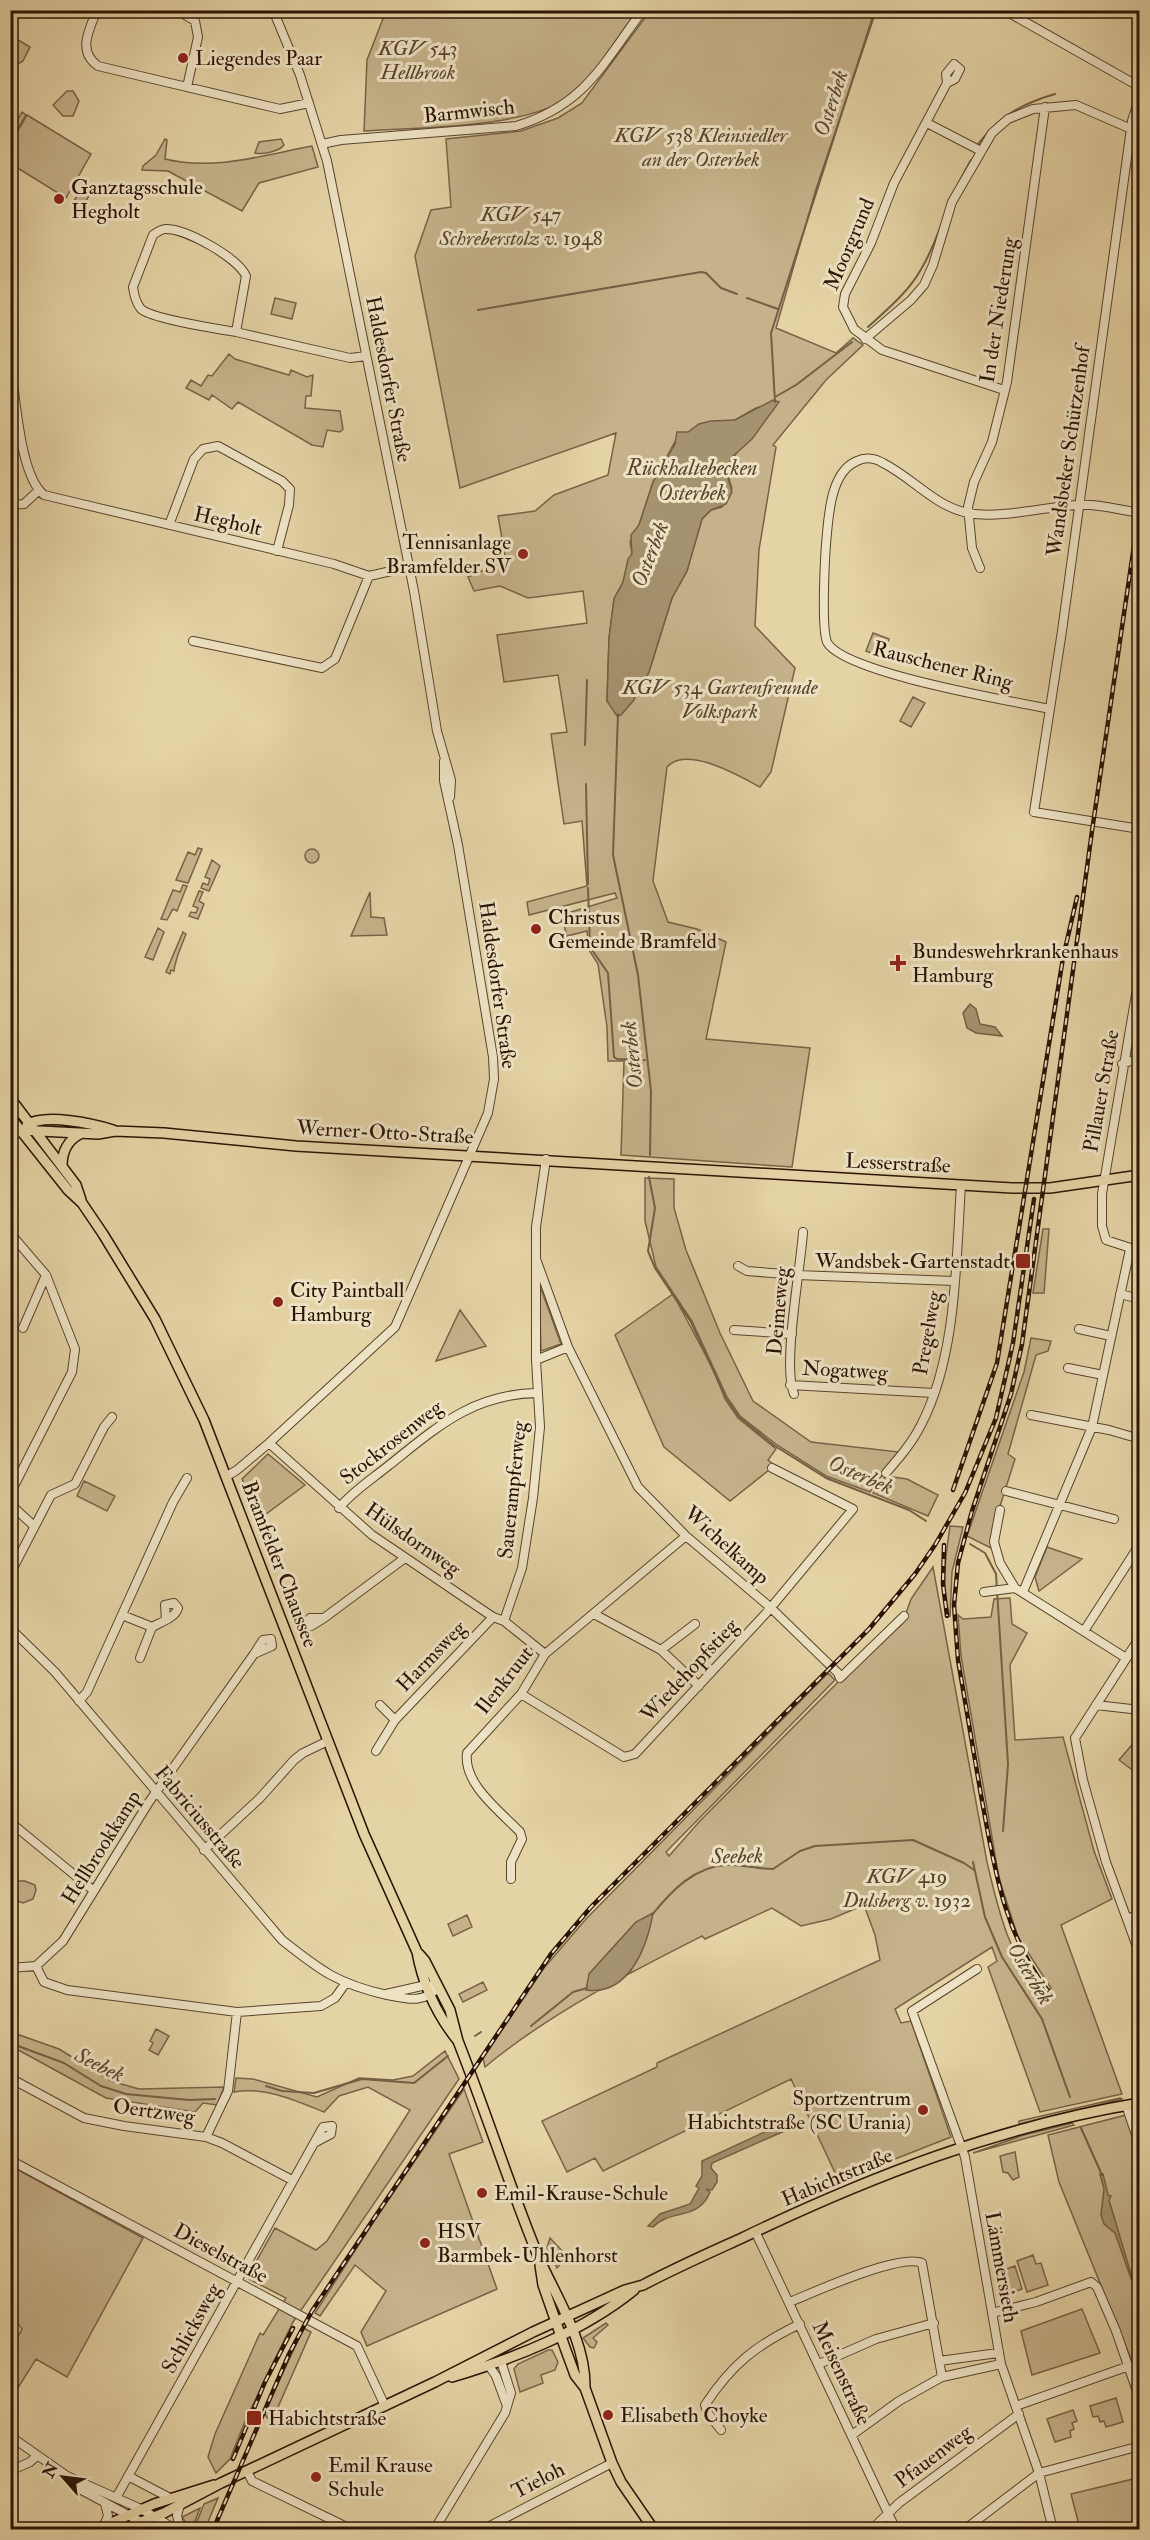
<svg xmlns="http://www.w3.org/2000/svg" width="1150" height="2540" font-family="'IM FELL Double Pica',serif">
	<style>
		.green { fill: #c5b28a; stroke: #786247; stroke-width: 1.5; fill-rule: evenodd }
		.water { fill: #a5926e; stroke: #745f44; stroke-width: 1.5 }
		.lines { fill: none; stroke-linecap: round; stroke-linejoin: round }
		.stream { stroke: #745f44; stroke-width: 2 }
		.minor-casing { stroke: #59432c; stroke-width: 10 }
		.major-casing { stroke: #2b1304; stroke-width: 12 }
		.minor { stroke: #ede2c4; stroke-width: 8 }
		.major { stroke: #e4d3a5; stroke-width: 9 }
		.rail-casing { stroke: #2b1304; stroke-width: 4.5 }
		.rail { stroke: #ede2c4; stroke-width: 2; stroke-dasharray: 7; stroke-linecap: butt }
		.poi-dot { fill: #8f2418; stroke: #ede2c4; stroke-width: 2 }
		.labels { text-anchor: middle; stroke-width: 6; stroke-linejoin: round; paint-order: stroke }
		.park-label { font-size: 21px; font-style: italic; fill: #59432c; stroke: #ede2c4 }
		.poi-label { font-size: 21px; fill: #2b1304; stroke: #ede2c4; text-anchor: start }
		.street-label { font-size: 21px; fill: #2b1304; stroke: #ede2c4 }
		.water-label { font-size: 22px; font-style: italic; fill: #5c462e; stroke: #ede2c4 }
	</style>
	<rect width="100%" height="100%" fill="#e4d3a5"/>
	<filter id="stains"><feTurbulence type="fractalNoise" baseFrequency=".00333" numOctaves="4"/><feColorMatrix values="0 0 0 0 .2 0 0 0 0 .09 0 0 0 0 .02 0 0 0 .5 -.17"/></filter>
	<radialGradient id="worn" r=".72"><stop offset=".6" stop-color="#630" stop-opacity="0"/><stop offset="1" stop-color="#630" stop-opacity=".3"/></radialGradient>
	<path class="green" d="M386,11H385H637C618,36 596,73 573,94C531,129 418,127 364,131L367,60Z
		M650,11H876L816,189L776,328L836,353L853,338L863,345L826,380L773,445L776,447L759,550L755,626L795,668L771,772L760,787C739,776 687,745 667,767L653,881L668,922L697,929L726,942L706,1039L810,1048L792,1167L621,1155L624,1061H608L607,1027L598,964L589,950L587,931L567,936L561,915L617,898L615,893L529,915L527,902L587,886L582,821L564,824L551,734L567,732L558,675L504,682L497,635L587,623L583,591L528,598L500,586L474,591L468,577L506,561L498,516L535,511L554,495L608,475L616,433L460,488L415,256L431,210L451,207L446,139L521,131L558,118L582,103ZM778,402C763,430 716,456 732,488L722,507L711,510L702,519L687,571L672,598L649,672L633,701H607L609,638L614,599L623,582L632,554L630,542L639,525L653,482L678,436L692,431L699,424L735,420L756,408Z
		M15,38L30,47L23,61L16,65L12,51L15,47L12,39Z
		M67,91H73L79,101L73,116H63L53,105Z
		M22,112L26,115L11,140L13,117L18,119Z
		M27,115L91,154L66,198L11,164V142Z
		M165,139L167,140L165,159C214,171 264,155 312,146L318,167L259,183L242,211L168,171L142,170L143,166L156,155Z
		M281,139L284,145C280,151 263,155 255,153L259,142Z
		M82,187L91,192L83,206L74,201Z
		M275,298L296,303L292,319L271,314Z
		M229,354L235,359L289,375L291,370L307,377L313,375L311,396H306L305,408L340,411L343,429L340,432L327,430L323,447L312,445L238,402L232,409L212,395L209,400L186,388L191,380L201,386L208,375L212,376Z
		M873,633L889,639L882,657L866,651Z
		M913,697L925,703L911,727L900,721Z
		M198,848L202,849L188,883L176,880L188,852L195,855Z
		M305 856a7 7 0 1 1 14 0a7 7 0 1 1-14 0Z
		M212,860L220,866L209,891L201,888L203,883L208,885L210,879L205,877Z
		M183,885L187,886L177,911L173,909L167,920L161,919L173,890L180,892Z
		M199,891L203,892L199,901L204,904L198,919L189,916L191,912L196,913L198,908L193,906Z
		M370,892L371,917L384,918L387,935L351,936Z
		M158,928L164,932L153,960L145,957Z
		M183,932L186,934C181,947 175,959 174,971L171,970L170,974L166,972Z
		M645,1178L674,1179V1208L686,1250L720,1333L753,1401L811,1442L899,1452L870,1492L826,1476L777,1445L740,1416L727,1397L692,1321L656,1267L645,1221Z
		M1043,1229H1049L1044,1293H1033Z
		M539,1283L561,1344L541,1351Z
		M673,1294L713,1369L725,1399L738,1418L776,1449L768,1460L773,1464L769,1470L730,1501L664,1447L615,1335Z
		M460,1310L486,1346L436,1361Z
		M1031,1338L1051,1341L1048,1351L1036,1355L1008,1454L1015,1459L994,1525L993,1549L967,1536L1024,1372Z
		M268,1454L305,1485L258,1520L242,1479Z
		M886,1476L907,1479L938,1495L928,1516L873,1493Z
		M84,1481L115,1496L107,1511L77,1496Z
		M950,1526L963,1527L952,1572L950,1617C940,1592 946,1553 950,1526Z
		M1047,1547L1082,1559L1039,1591L1035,1577Z
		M933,1567L987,1862C998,1909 1009,1958 1043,1995L1051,1988L1018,1937L999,1878L961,1656L958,1615L963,1619L991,1617L994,1599L1010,1598L1012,1624L1027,1633L1010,1665L1015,1740L1063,1737L1094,1851L1112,1899L1061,1925L1122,2094L1040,2112L988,1967L997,1961L992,1947L895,2009L901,2023L911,2021L951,2137L839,2181L791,2079L603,2171L595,2158L567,2172L542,2121L657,2067V2063L880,1960L875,1935L864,1905L831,1919L801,1926L772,1908L705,1939L702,1936C627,1974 550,2013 485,2067L483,2058L544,1968L586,1919L828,1673L835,1680L666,1852L669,1856L699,1822L843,1677L902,1624L911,1599ZM653,1914L630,1973L597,1991L589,1974L636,1922Z
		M1137,1739H1139V1775L1119,1760Z
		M10,1881H25L35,1885L36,1890L33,1899L23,1903L11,1899Z
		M467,1915L472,1927L453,1936L448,1924Z
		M483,1982L487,1990L463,2002L459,1994Z
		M156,2029L169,2036L158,2055L149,2050L153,2043L150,2041Z
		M11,2032L59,2049L111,2081L139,2089L224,2087L217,2105L203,2103L195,2112L106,2098L11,2046Z
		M445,2051L459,2079L293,2322L246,2419L230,2459L216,2473L208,2457L215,2434L260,2333L263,2335L286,2298L249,2279V2274L275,2228L316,2250L327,2241L410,2110L368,2087L339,2096L324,2112C296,2101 264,2086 234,2092L236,2078L253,2079L317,2097L359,2078L393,2080L413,2076Z
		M464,2089L483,2142L449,2154L497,2289L367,2346L361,2332L386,2291L355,2265L320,2316L315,2313L376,2218Z
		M1120,2098L1122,2099L1019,2124V2121Z
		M1126,2115L1140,2157L1139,2379L1059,2182L1048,2135Z
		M1072,2123L1074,2125L973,2153L1024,2135Z
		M1015,2152L1019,2177L1013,2180L1008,2173L1003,2172L1000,2156Z
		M11,2166L143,2238L67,2377L36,2359L11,2399V2350L22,2329L11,2314Z
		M550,2238L567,2256L557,2268L547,2248Z
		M1033,2255L1036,2264L1041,2263L1048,2285L1027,2292L1017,2261Z
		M1015,2266L1022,2289L1008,2294L1001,2271Z
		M1082,2309L1100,2353L1032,2375L1021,2331Z
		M606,2323L608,2325L593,2338L597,2342L594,2348L590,2347L583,2338Z
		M304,2328L311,2332L271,2423L264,2413Z
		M548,2350H552L558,2362L555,2370L541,2375L543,2383L520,2392L514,2369L518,2364Z
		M1116,2398L1123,2422L1106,2427L1104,2421L1100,2422L1098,2416L1093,2417L1090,2406Z
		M1073,2410L1077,2421L1072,2423L1074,2429L1070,2431L1071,2437L1055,2442L1047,2419Z
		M1133,2479L1139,2507V2529H1080L1071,2494Z
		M218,2498L205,2529H194L204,2504Z
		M200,2508L192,2529H190L182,2517Z"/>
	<path class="water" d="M773,400L779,402L752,439L731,458L727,474L732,492L726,504L711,510L702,519L687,571L672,598L649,672L633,701L621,715L617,716L607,701L609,638L614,599L623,582L628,559L632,554L631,535L639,525L653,482L675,444L677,432H688L699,424L711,421L735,420Z
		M970,1004L976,1009L980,1024L995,1027L1002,1036L976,1033L967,1028L963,1013Z
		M653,1913C647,1947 629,1996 586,1990L589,1974L636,1922Z
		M786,2122L789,2129L712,2163L711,2168L717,2175V2182L712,2190L706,2189L710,2192C699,2221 669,2209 653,2227L648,2226L660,2214L690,2204L699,2188L696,2186L702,2176V2161Z
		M1100,2174H1103L1108,2195L1111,2196L1109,2200L1139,2301L1115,2233L1104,2224L1101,2215L1104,2189Z"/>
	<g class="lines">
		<path class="stream" d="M978,144C1000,116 1021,104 1055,94
			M958,184L971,160
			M747,298L778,309
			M478,310L701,272L706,273L721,288L737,294
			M868,327C908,291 921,279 940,228
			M775,397L796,385L852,342
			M775,402L771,333L875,10
			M618,714L613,855L638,975L651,1091L650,1155
			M585,745L587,680
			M586,784L588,884
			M588,888L590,947L608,973L614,1057L617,1059L645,1060
			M649,1177L655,1208L648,1251L655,1268L691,1322L726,1398L739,1417L775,1446L826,1478L909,1510L926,1521
			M970,1544L985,1553L996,1574L1008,1764L1003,1831
			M973,1862L985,1917L1002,1957L1042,2019L1070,2097
			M652,1915C671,1891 695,1866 727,1865C742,1864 758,1869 773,1869L800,1851L815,1846L913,1840L964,1863L974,1870
			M531,2026L573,1992L587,1988
			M475,2036L481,2032
			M10,2043L64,2063L101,2086L126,2094L189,2100L215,2099
			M266,2086L282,2091L314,2093L362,2079L414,2083L448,2056
			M1081,2128L1102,2175"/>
		<defs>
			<path id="minor" d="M97,10C89,30 77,51 98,66L280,109L309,103
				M177,10L195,21L198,37L187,87
				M273,10L300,75L327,161L414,591L437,731L451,780L450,797
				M1004,10L1140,87
				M947,83L946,74L954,64L960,69L955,79L947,83L894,183L871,243L845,294L843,307L854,329L882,350L1004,390
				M1140,96L1132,121L1062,631L1034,812L1140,829
				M927,123L981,151
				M322,144L341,140L516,126C585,105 602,65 643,10
				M236,332C218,329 152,319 141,309C136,303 134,295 133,287L153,235C157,232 161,229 166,229C187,229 238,258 246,276L236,332L350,358L366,356
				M865,339L911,300L924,285L933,265L952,202L992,133L1008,119L1033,109L1076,105L1131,129
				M10,362C16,395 19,475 44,495L334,564L369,576L409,567
				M10,505L24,504L39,490
				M169,525L194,459L203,449L218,446L282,481L290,489L289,505L277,551
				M980,568L972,548L968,507L974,482L992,442L1007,382L1045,107
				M193,641L322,668L335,659L369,576
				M1050,709C1012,701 843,673 827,642C821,627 825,552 827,533C829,511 832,471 857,461C865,457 875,458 883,463C913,478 934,506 968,513C1000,519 1044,507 1077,505C1096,503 1120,510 1140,513
				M1140,971L1102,1194V1226L1106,1240L1140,1251
				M1122,1064L1140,1058
				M10,1138L21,1130
				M10,1233L46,1275L75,1349L72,1372L10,1494
				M536,1259L568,1347L638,1487L686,1536L770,1607L838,1673L840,1678L904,1616
				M738,1266L747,1271L797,1275L954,1281
				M1120,1294L1140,1299
				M23,1328L46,1275
				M1079,1329L1111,1336
				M734,1330L792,1334
				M536,1360L568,1347
				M1068,1368L1103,1375
				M790,1385L934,1393
				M794,1394C782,1366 801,1266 803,1232
				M1031,1415L1109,1430L1140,1439
				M269,1443L372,1535L493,1617L504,1621L545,1654
				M886,1473C899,1458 912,1443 921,1425C957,1356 956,1261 961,1185
				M227,1476L237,1470L269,1443L395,1327L488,1113L494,1079L493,1057L458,845L444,781V761
				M1006,1491L1114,1519
				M10,1504L34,1526
				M339,1508C352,1492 372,1479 388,1466C436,1428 472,1394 537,1393
				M1000,1510L994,1542L1000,1563L1015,1588L1126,1658
				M10,1574L51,1495L75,1484L104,1427L112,1417
				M984,1592L1015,1588
				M1023,1592L1092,1427L1130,1249
				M594,1614L661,1650L699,1686
				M122,1615L152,1627C161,1622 175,1618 178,1608L174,1603L165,1605L166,1620
				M324,1618L311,1626L306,1623L310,1618H324L405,1558
				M504,1621L522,1568L533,1498L540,1427L536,1360V1227L546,1159
				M10,1628L55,1672L282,1940C321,1971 338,1984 387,1995C407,1999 424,2004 438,1987L426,1985L386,1994
				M1084,1631L1140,1544
				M1140,1637L1075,1738L1083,1780L1106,1862L1140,1955
				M661,1650L695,1624
				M1130,1652L1140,1653
				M140,1658L152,1627
				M521,1694L624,1757L635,1754L768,1611L853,1509L772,1468
				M79,1701L87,1692L173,1502L187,1478
				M380,1705L395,1720
				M1096,1705L1140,1710
				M376,1751L395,1720L493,1617
				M10,1822L94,1891
				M204,1850L260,1798L294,1760L303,1753L328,1741
				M511,1879V1862L522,1839L520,1832C500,1811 463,1784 467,1753L521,1694L545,1654L686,1536
				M1127,1918L1140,1916
				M36,1966L44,1982L67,1990L237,2012L321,2006L335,1998L345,1984
				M10,1968L36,1966L63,1941L149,1802L254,1654L272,1646L271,1639L263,1640L254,1654
				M977,1969L912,2011L965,2157L1001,2364L1039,2473L1053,2530
				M10,2078L84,2118L124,2126L206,2137L222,2143L292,2180
				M1126,2105L1140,2147
				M206,2137L228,2091L237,2012
				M10,2160L357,2346L385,2406
				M755,2231L896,2530
				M790,2302C814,2292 900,2253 922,2263L942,2377
				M992,2313L1036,2302L1091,2282L1097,2287L1116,2331L1140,2400
				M939,2361L998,2353
				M819,2364L876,2339L934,2323
				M489,2366L496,2376L507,2406
				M1016,2406L1129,2366
				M721,2430L707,2412L705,2405C732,2364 756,2345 800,2324
				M852,2435L899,2401L942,2377L1001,2364
				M10,2436L67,2476L141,2509L177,2530
				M10,2471L30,2462L37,2456
				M247,2471L252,2481L353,2530
				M67,2476L74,2486L156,2530
				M128,2476L170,2498
				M116,2498L323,2127L332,2126L331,2134L314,2143
				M180,2505L177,2515L180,2530
				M104,2525L108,2516L105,2503
				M434,2530L505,2413L511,2393L501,2361
				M482,2530L612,2463
				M871,2530L899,2503L1019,2414
				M964,2530L1039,2473L1140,2446"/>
			<path id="major" d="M10,1098L76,1185L81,1200
				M10,1117L68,1190L82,1203L103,1234L155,1319L204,1420L364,1834L417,1952C423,1985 437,2015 458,2041
				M27,1125C45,1113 94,1124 113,1130
				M21,1130L98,1134L115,1131L164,1133L296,1146L1012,1188H1050L1140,1175
				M62,1166C62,1152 68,1140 80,1134
				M419,1954L425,1961L450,2010L458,2041C486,2112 509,2185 538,2256C556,2297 586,2341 585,2388
				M540,2265L543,2285L564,2345L575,2375L585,2388L612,2463L621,2482L654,2530
				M452,2377C515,2358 582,2332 634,2290
				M95,2530L154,2504L214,2485
				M121,2530L164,2513L221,2483L435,2382L533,2332L625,2290L643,2285C675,2268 709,2253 742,2238C869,2177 1000,2126 1140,2103"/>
		</defs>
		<use href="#minor" class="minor-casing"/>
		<use href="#major" class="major-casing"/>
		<use href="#minor" class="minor"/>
		<use href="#major" class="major"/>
		<defs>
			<path id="rail" d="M1136,512L1140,488
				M953,1490L997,1363L1063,958L1077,897
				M944,1545L943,1584L947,1616
				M1048,1991C1003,1933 994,1865 981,1795C973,1750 966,1705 958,1660L954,1605L958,1563L972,1511L1011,1394L1022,1344L1092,831L1140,505
				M233,2459L265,2382L293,2328
				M213,2530L289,2354L312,2311L551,1954L591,1907L869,1629L915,1574L935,1545L965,1493L996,1418L1013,1343L1034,1199"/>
		</defs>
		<use href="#rail" class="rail-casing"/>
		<use href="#rail" class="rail"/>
	</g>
	<g class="poi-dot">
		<circle cx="183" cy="58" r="6"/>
		<circle cx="59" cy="199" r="6"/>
		<circle cx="523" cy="554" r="6"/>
		<circle cx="536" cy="929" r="6"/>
		<path d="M895 954h6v6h6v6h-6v6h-6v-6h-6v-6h6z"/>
		<rect x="1015" y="1253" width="16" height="16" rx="3"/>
		<circle cx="278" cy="1302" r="6"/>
		<circle cx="923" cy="2110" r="6"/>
		<circle cx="482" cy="2193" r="6"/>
		<circle cx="425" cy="2243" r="6"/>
		<circle cx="608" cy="2415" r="6"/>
		<rect x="246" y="2410" width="16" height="16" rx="3"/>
		<circle cx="316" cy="2477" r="6"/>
	</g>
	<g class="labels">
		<g class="park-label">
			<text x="418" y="55">KGV 543<tspan x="418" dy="24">Hellbrook</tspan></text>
			<text x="701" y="142">KGV 538 Kleinsiedler<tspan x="701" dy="24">an der Osterbek</tspan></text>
			<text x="521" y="221">KGV 547<tspan x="521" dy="24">Schreberstolz v. 1948</tspan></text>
			<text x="720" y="694">KGV 534 Gartenfreunde<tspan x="720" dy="24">Volkspark</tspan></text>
			<text x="907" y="1883">KGV 419<tspan x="907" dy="24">Dulsberg v. 1932</tspan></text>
		</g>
		<g class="poi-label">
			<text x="195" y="65">Liegendes Paar</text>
			<text x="71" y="194">Ganztagsschule<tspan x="71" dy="24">Hegholt</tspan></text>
			<text x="511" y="549" text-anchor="end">Tennisanlage<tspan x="511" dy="24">Bramfelder SV</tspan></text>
			<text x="548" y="924">Christus<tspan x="548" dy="24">Gemeinde Bramfeld</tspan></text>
			<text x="912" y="958">Bundeswehrkrankenhaus<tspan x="912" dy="24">Hamburg</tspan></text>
			<text x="1010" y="1268" text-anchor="end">Wandsbek-Gartenstadt</text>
			<text x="290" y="1297">City Paintball<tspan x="290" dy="24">Hamburg</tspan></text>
			<text x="911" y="2105" text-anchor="end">Sportzentrum<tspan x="911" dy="24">Habichtstraße (SC Urania)</tspan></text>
			<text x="494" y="2200">Emil-Krause-Schule</text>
			<text x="437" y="2238">HSV<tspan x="437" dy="24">Barmbek-Uhlenhorst</tspan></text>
			<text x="620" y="2422">Elisabeth Choyke</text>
			<text x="268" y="2425">Habichtstraße</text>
			<text x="328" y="2472">Emil Krause<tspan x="328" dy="24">Schule</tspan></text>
		</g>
		<g class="street-label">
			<text transform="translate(469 111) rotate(-6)" y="7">Barmwisch</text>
			<text transform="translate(849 244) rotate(-67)" y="7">Moorgrund</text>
			<text transform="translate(998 310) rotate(-81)" y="7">In der Niederung</text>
			<text transform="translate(389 379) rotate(79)" y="7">Haldesdorfer Straße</text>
			<text transform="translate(1068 451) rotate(-82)" y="7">Wandsbeker Schützenhof</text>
			<text transform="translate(228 521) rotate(13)" y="7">Hegholt</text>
			<text transform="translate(943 665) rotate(14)" y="7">Rauschener Ring</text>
			<text transform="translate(498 985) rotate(82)" y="7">Haldesdorfer Straße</text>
			<text transform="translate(1101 1091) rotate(-80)" y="7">Pillauer Straße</text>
			<text transform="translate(385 1132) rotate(3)" y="7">Werner-Otto-Straße</text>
			<text transform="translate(898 1163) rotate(3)" y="7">Lesserstraße</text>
			<text transform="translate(778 1311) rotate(-85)" y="7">Deimeweg</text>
			<text transform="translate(927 1333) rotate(-80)" y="7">Pregelweg</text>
			<text transform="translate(845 1370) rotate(3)" y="7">Nogatweg</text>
			<text transform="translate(391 1442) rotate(-38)" y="7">Stockrosenweg</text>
			<text transform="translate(512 1490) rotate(-84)" y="7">Sauerampferweg</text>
			<text transform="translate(413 1539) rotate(35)" y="7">Hülsdornweg</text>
			<text transform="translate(727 1545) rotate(42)" y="7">Wichelkamp</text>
			<text transform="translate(280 1564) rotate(69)" y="7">Bramfelder Chaussee</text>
			<text transform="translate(431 1656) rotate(-46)" y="7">Harmsweg</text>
			<text transform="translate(689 1670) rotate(-47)" y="7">Wiedehopfstieg</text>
			<text transform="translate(504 1680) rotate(-52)" y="7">Ilenkruut</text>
			<text transform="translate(200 1817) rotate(50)" y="7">Fabriciusstraße</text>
			<text transform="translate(101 1847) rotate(-58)" y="7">Hellbrookkamp</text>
			<text transform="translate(154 2111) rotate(8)" y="7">Oertzweg</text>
			<text transform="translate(837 2177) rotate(-23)" y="7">Habichtstraße</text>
			<text transform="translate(221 2253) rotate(28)" y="7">Dieselstraße</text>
			<text transform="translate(1002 2267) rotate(80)" y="7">Lämmersieth</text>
			<text transform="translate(191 2328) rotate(-61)" y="7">Schlicksweg</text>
			<text transform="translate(842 2373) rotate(65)" y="7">Meisenstraße</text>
			<text transform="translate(933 2456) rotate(-37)" y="7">Pfauenweg</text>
			<text transform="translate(538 2480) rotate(-27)" y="7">Tieloh</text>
		</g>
		<g class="water-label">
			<text transform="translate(830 103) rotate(-72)" y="8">Osterbek</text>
			<text x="692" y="475">Rückhaltebecken<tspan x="692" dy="25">Osterbek</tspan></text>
			<text transform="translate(649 554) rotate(-69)" y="8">Osterbek</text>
			<text transform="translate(631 1055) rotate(-96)" y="8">Osterbek</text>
			<text transform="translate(861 1474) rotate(23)" y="8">Osterbek</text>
			<text transform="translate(737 1855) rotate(-1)" y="8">Seebek</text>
			<text transform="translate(1031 1973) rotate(59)" y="8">Osterbek</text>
			<text transform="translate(100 2064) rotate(26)" y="8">Seebek</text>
		</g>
	</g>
	<rect width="1150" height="2540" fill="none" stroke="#e4d3a5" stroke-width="36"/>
	<rect x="12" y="12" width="1126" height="2516" fill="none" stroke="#2b1304" stroke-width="3"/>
	<rect x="18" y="18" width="1114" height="2504" fill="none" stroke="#2b1304" stroke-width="1.5"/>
	<g transform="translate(63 2477) rotate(298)" stroke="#ede2c4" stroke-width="4.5" paint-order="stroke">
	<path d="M0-4.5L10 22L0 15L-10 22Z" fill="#2b1304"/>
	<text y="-9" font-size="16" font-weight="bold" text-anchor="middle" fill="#2b1304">N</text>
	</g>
	<rect width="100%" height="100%" filter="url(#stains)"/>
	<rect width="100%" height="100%" fill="url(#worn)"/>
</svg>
